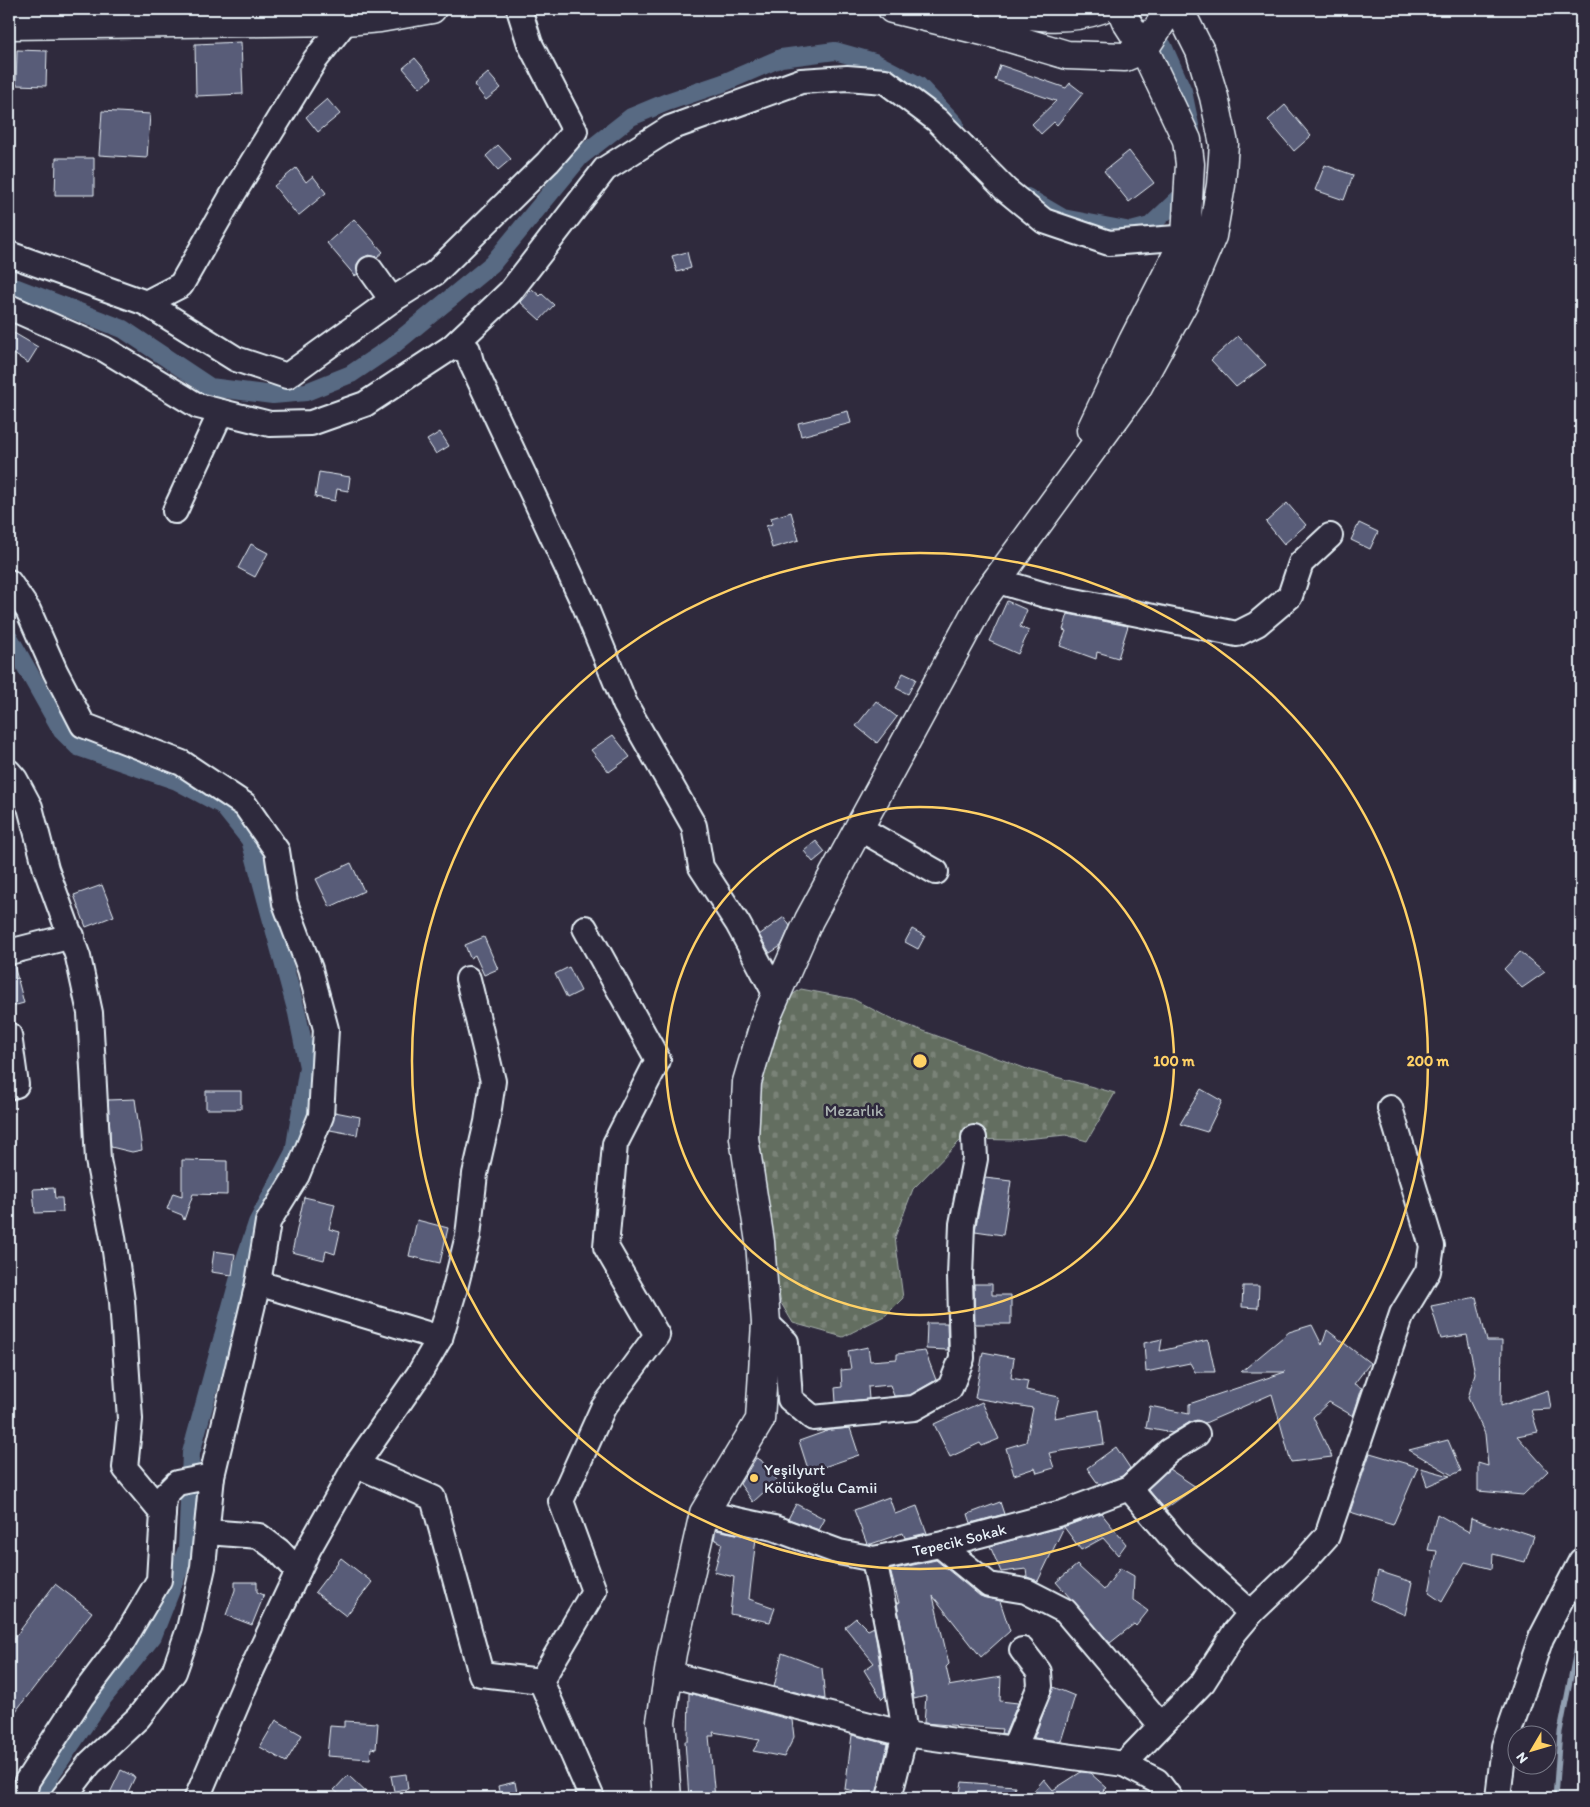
<svg xmlns="http://www.w3.org/2000/svg" width="1590" height="1807" font-family="Itim,sans-serif">
	<style>
		.cemetery { fill: url(#cemetery-stones); stroke: #a6b0ac }
		.lines { fill: none; stroke-linecap: round; stroke-linejoin: round }
		.stream { stroke: #92a0b2; stroke-width: 5 }
		.canal { stroke: #596a83; stroke-width: 18 }
		.building { fill: #595b78; stroke: #e8f1f8 }
		.minor-casing { stroke: #e8f1f8; stroke-width: 28 }
		.major-casing { stroke: #e8f1f8; stroke-width: 31 }
		.minor { stroke: #2f2a3d; stroke-width: 24 }
		.major { stroke: #2f2a3d; stroke-width: 28 }
		.ring { fill: none; stroke: #ffd166; stroke-width: 2.5 }
		.poi-dot { fill: #ffd166; stroke: #2f2a3d; stroke-width: 2 }
		.labels { text-anchor: middle; stroke-width: 5; stroke-linejoin: round; paint-order: stroke }
		.park-label { font-size: 16px; fill: #adb6b4; stroke: #2f2a3d }
		.poi-label { font-size: 16px; fill: #e8f1f8; stroke: #2f2a3d; text-anchor: start }
		.street-label { font-size: 16px; fill: #e8f1f8; stroke: #2f2a3d }
		.centre { fill: #ffd166; stroke: #2f2a3d; stroke-width: 2.5 }
		.ring-label { font-size: 15px; text-anchor: middle; font-weight: bold; fill: #ffd166; stroke: #2f2a3d; stroke-width: 5; stroke-linejoin: round; paint-order: stroke }
	</style>
	<defs>
		<pattern id="cemetery-stones" width="16" height="16" patternUnits="userSpaceOnUse" patternTransform="scale(1.25)"><rect width="16" height="16" fill="#646e61"/><path d="M2 7V4a2 2 0 0 1 4 0v3zM10 15v-3a2 2 0 0 1 4 0v3z" fill="#7a8378"/></pattern>
	</defs>
	<rect width="100%" height="100%" fill="#2f2a3d"/>
	<filter id="ink" filterUnits="userSpaceOnUse"><feTurbulence type="fractalNoise" baseFrequency=".02" numOctaves="2"/><feDisplacementMap in="SourceGraphic" scale="10" xChannelSelector="R" yChannelSelector="G"/><feConvolveMatrix kernelMatrix="1 2 1 2 8 2 1 2 1" color-interpolation-filters="sRGB"/></filter>
	<g filter="url(#ink)">
		<path class="cemetery" d="M801,989L853,999L891,1019L1027,1069L1115,1093L1087,1141L1066,1135L1014,1140L962,1139L913,1189L895,1237L903,1298L886,1315L843,1337L793,1323L781,1303L755,1173L758,1099L775,1021L786,999Z"/>
		<g class="lines">
			<path class="stream" d="M1555,1798L1560,1732L1581,1625"/>
			<path class="canal" d="M1163,46L1183,91L1191,130
				M1027,197L1063,218L1131,231L1150,226L1191,187
				M9,285L123,329L210,387L273,395L306,392L351,374L391,347L492,264L580,157L631,117L667,102L723,83L781,58L835,51L874,62L918,85L955,124
				M9,637L62,731L78,747L177,781L222,805L250,840L297,1013L308,1067L294,1152L257,1223L240,1274L191,1453L187,1549L153,1636L103,1698L51,1774L43,1798"/>
		</g>
		<path class="building" d="M241,42L243,94L196,96L195,44Z
			M17,50L47,51L46,86L16,85Z
			M415,58L432,78L420,88L403,68Z
			M1000,65L1066,88L1070,83L1083,93L1057,125L1054,122L1041,134L1032,124L1056,101L995,80Z
			M488,73L501,88L486,100L474,85Z
			M327,99L340,114L318,132L306,117Z
			M1285,105L1311,136L1294,151L1268,120Z
			M102,111L150,114L147,158L99,155Z
			M498,145L511,159L498,170L486,156Z
			M1129,151L1154,183L1129,202L1104,171Z
			M56,158H94V195H55Z
			M1325,165L1353,175L1344,200L1315,190Z
			M296,168L306,182L313,176L326,193L298,216L274,186Z
			M354,219L383,252L377,257L369,255L362,258L357,264L358,274L355,276L327,243Z
			M687,252L691,268L677,272L672,256Z
			M532,289L540,296L542,294L554,305L540,320L520,302Z
			M14,333L38,347L28,363L9,351V342Z
			M1238,336L1266,365L1236,387L1211,360Z
			M848,411L851,423L801,436L798,423Z
			M440,432L449,446L436,454L427,440Z
			M319,472L350,477L348,491L337,489L335,501L315,497Z
			M1287,503L1306,525L1284,544L1266,522Z
			M791,512L799,540L772,548L766,526L772,524L771,518Z
			M1359,523L1378,532L1370,549L1351,540Z
			M251,544L268,553L255,577L238,568Z
			M1007,601L1027,610L1020,627L1029,631L1018,654L989,641Z
			M1068,614L1128,626L1118,658L1097,652L1096,659L1060,646L1066,631L1063,630Z
			M903,673L916,679L908,694L896,688Z
			M876,701L897,717L877,743L856,726Z
			M613,735L630,757L609,772L591,750Z
			M816,841L825,852L813,862L804,851Z
			M351,863L364,891L330,907L316,879Z
			M102,885L114,916L86,927L74,895Z
			M784,917L790,926L781,946L770,953L759,935Z
			M912,929L925,936L918,949L905,942Z
			M484,937L498,969L484,975L475,955L470,958L465,945Z
			M1520,952L1545,972L1522,988L1504,969Z
			M9,965H14L24,1003L9,1007Z
			M569,967L581,991L567,998L555,974Z
			M1201,1089L1222,1101L1207,1132L1180,1124Z
			M206,1091H241V1109H206Z
			M135,1099L142,1150L132,1152L111,1147L108,1100Z
			M335,1112L360,1117L357,1135L330,1130Z
			M182,1160L227,1161V1195L193,1194L184,1220L182,1215L167,1209L173,1193L182,1196Z
			M985,1178L1011,1181L1003,1235L975,1231Z
			M54,1188L55,1198H62L63,1212L35,1213L33,1189Z
			M304,1197L335,1204L329,1229L340,1232L335,1254L326,1251L324,1260L292,1252Z
			M417,1220L448,1228L440,1263L409,1256Z
			M214,1251L235,1254L232,1275L211,1272Z
			M974,1284H992V1295H1011V1324H975Z
			M1243,1286H1259L1258,1308L1242,1307Z
			M1476,1297L1487,1341H1502L1501,1406L1548,1390L1551,1409L1531,1410L1538,1432L1517,1436L1548,1471L1523,1495L1478,1491V1463L1488,1466L1485,1434L1468,1398L1475,1373L1467,1335L1441,1339L1431,1306Z
			M927,1323H947L948,1350L926,1349Z
			M1312,1325L1322,1345L1327,1330L1370,1363L1354,1384L1362,1388L1353,1416L1329,1402L1313,1417L1332,1457L1291,1462L1272,1394L1205,1423L1197,1420L1190,1422L1172,1433L1146,1428L1150,1406L1189,1414V1404L1285,1372H1241L1289,1332Z
			M1162,1339L1160,1351L1208,1340L1215,1372H1195L1190,1363L1146,1372L1144,1343Z
			M868,1347L870,1361L897,1359V1354L925,1351L936,1380L910,1395L894,1396L890,1385L868,1387L869,1399L836,1402L835,1388L842,1387L841,1370L851,1369L848,1351Z
			M983,1352L1014,1358L1011,1378L1028,1381L1026,1390L1059,1397L1054,1418L1099,1410L1104,1444L1049,1453L1054,1468L1037,1473L1035,1468L1014,1475L1006,1448L1026,1442L1033,1408L975,1398Z
			M982,1402L999,1439L982,1446L980,1443L950,1457L934,1424Z
			M850,1428L859,1455L809,1472L799,1441L830,1430Z
			M1448,1440L1461,1471L1452,1475L1409,1450Z
			M1116,1447L1130,1468L1122,1476L1099,1485L1087,1468Z
			M1370,1453L1418,1467L1393,1525L1350,1512Z
			M756,1458L761,1460L777,1480L753,1502L740,1484Z
			M1421,1468L1450,1476L1427,1486Z
			M1169,1469L1196,1487L1165,1509L1148,1489Z
			M889,1497L895,1514L917,1506L927,1533L905,1538L903,1533L871,1544H867L854,1510Z
			M1000,1502L1004,1514L971,1523L968,1514Z
			M796,1504L825,1519L819,1530L788,1519Z
			M1101,1513L1126,1544L1118,1555L1103,1538L1081,1550L1064,1527L1038,1581L1027,1577L1026,1569L1001,1572L990,1546L1069,1525Z
			M1437,1514L1469,1532L1471,1518L1500,1528V1525L1534,1536L1525,1562L1493,1554L1492,1569L1465,1562L1442,1602L1429,1593L1437,1551L1428,1550Z
			M716,1530L756,1538L749,1599L775,1608L770,1622L730,1614L734,1577L714,1572L722,1543L714,1539Z
			M341,1558L372,1582L346,1616L315,1592Z
			M936,1560L980,1596L1000,1601L1010,1631L981,1657L933,1596L949,1664L946,1667L950,1684L948,1686L1001,1677L1000,1701L1018,1703L1005,1734L1001,1733L1002,1729L924,1723L926,1696L914,1699L897,1603H899L890,1570Z
			M1077,1565L1104,1590L1120,1568L1134,1576L1133,1600L1148,1611L1136,1626L1134,1624L1110,1643L1056,1582Z
			M1378,1571L1412,1582L1405,1615L1371,1600Z
			M235,1582H257V1592L264,1595L252,1625L226,1615L235,1590Z
			M55,1584L92,1612L9,1720V1645Z
			M856,1618L868,1630L874,1627L885,1696L882,1699L864,1670L874,1663L845,1627Z
			M782,1653L822,1668L825,1699L774,1687Z
			M1053,1687L1075,1696L1061,1741L1034,1738Z
			M689,1693L792,1720L794,1737L784,1757L753,1751L760,1740L713,1732L714,1736H709L715,1798H689L685,1741H688Z
			M276,1720L302,1735L286,1762L260,1747Z
			M344,1721L378,1723L376,1749L371,1748L370,1759L327,1756L330,1726L344,1727Z
			M852,1735L888,1744L876,1796L845,1789Z
			M121,1770L135,1777L125,1798L110,1793Z
			M1081,1772L1090,1773L1107,1788L1093,1798H1028L1044,1779L1053,1790Z
			M406,1774L408,1789L394,1791L391,1776Z
			M348,1775L372,1798H344L334,1790Z
			M515,1782L518,1798H500L498,1786Z
			M962,1782L1015,1786L1013,1798H959Z"/>
		<g class="lines">
			<defs>
				<g id="minor">
					<path d="M9,254L146,303L181,285L233,194L315,60L346,21"/>
					<path d="M370,269L392,300L435,273L548,162L575,131L530,44L519,9"/>
					<path d="M146,303L236,359L287,376L392,300"/>
					<path d="M9,307L104,349L198,406L270,424L311,423L365,404L452,347L510,292L605,169L670,128L801,81L847,78L885,81L937,120L1006,190L1044,221L1109,243L1203,236"/>
					<path d="M452,347L468,350L471,362L585,606L625,704L694,826L701,867L738,924L776,995"/>
					<path d="M175,511L221,412"/>
					<path d="M995,580L1045,595L1237,634L1257,624L1290,596L1301,563L1330,536"/>
					<path d="M9,582L28,610L55,671L83,725L182,763L245,805L277,851L285,903L310,969L326,1029L321,1116L297,1175L268,1222L258,1283L212,1476L203,1567L189,1629L174,1672L138,1718L90,1763L63,1798"/>
					<path d="M9,772L15,779L30,807L46,869L78,957L90,1013L98,1160L113,1237L122,1301L130,1419L125,1468L163,1514"/>
					<path d="M859,828L936,872"/>
					<path d="M9,952L72,936"/>
					<path d="M9,1035L16,1085L9,1087"/>
					<path d="M258,1283L440,1338"/>
					<path d="M766,1323L786,1342L790,1399L813,1418L914,1408L950,1388L962,1358L960,1276L962,1224L975,1159L974,1138"/>
					<path d="M356,1465L433,1498L481,1674L541,1681L592,1798"/>
					<path d="M1129,1488L1184,1552L1251,1613"/>
					<path id="s1" d="M704,1513L774,1528L839,1552L874,1559L957,1541L1065,1512L1129,1488L1169,1451L1197,1434"/>
					<path d="M207,1532L259,1536L279,1551L298,1571"/>
					<path d="M940,1545L989,1585L1026,1591L1065,1611L1161,1725"/>
					<path d="M874,1559L892,1649L905,1734L889,1798"/>
					<path d="M669,1674L905,1734L1124,1764L1157,1781L1170,1798"/>
					<path d="M541,1681L594,1591L561,1501L603,1408L657,1335L606,1247L615,1144L658,1060L585,928"/>
					<path d="M1014,1749L1040,1686L1039,1672L1022,1650"/>
					<path d="M1124,1764L1203,1682L1235,1632L1251,1613L1301,1565L1327,1536L1402,1314L1428,1271L1432,1246L1390,1108"/>
					<path d="M23,1798L27,1781L82,1696L122,1643L159,1580L164,1496L177,1483L212,1476"/>
					<path d="M197,1798L247,1680L309,1548L356,1465L419,1374L440,1338L455,1288L468,1236L475,1174L487,1122L493,1081L468,979"/>
					<path d="M1498,1798L1504,1746L1541,1638L1581,1561"/>
				</g>
				<path id="major" d="M892,9L1003,36L1067,55L1125,57L1144,49L1170,9
					M994,9C1030,16 1065,22 1101,9
					M9,25L346,21L380,18L432,9
					M1091,430L1133,341L1186,237L1190,164L1187,140L1144,49L1126,21L1121,9
					M667,1798L661,1721L672,1653L704,1513L760,1420L766,1323L760,1242L744,1138L747,1082L766,1018L809,920L983,599L1137,388L1184,302L1212,236L1221,185L1224,144L1214,97L1200,51L1179,9"/>
			</defs>
			<use href="#minor" class="minor-casing"/>
			<use href="#major" class="major-casing"/>
			<use href="#minor" class="minor"/>
			<use href="#major" class="major"/>
		</g>
	</g>
	<g class="ring">
		<circle cx="920" cy="1061" r="254"/>
		<circle cx="920" cy="1061" r="508"/>
	</g>
	<circle class="poi-dot" cx="754" cy="1478" r="5"/>
	<g class="labels">
		<g class="park-label">
			<text x="854" y="1116">Mezarlık</text>
		</g>
		<g class="poi-label">
			<text x="764" y="1475">Yeşilyurt<tspan x="764" dy="18">Kölükoğlu Camii</tspan></text>
		</g>
		<g class="street-label">
			<text dy="6" stroke="none"><textPath href="#s1" startOffset="264">Tepecik Sokak</textPath></text>
		</g>
	</g>
	<circle cx="920" cy="1061" r="8" class="centre"/>
	<g class="ring-label">
		<text x="1174" y="1066">100 m</text>
		<text x="1428" y="1066">200 m</text>
	</g>
	<rect width="1590" height="1807" fill="none" stroke="#2f2a3d" stroke-width="30"/>
	<rect x="15" y="15" width="1560" height="1777" fill="none" stroke="#e8f1f8" stroke-width="2" filter="url(#ink)"/>
	<g transform="translate(1532 1750) rotate(232)"><circle r="24" fill="#2f2a3d" stroke="#797a88"/>
	<path d="M0-4L9 19L0 12L-9 19Z" fill="#ffd166"/>
	<text y="-8" font-size="14" font-weight="bold" text-anchor="middle" fill="#e8f1f8">N</text>
	</g>
</svg>
